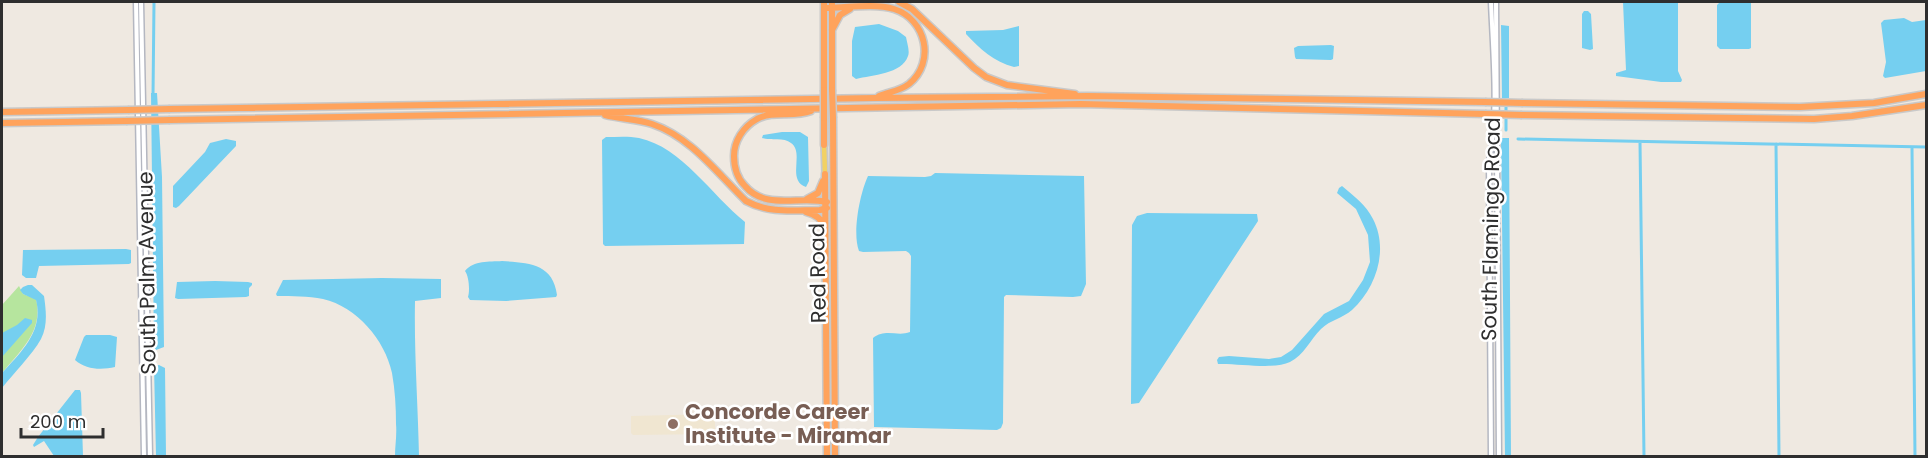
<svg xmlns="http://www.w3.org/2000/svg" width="1928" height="458" font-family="Poppins,sans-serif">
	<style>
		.education { fill: #f0e6d1 }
		.green { fill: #b6e59e }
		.water { fill: #75cff0 }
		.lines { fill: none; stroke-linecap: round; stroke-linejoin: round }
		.canal { stroke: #75cff0; stroke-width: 3 }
		.secondary-casing { stroke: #b4b7c1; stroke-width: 7 }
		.primary-casing { stroke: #c9c9c9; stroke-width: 8 }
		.highway-casing { stroke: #c9c9c9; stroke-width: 9 }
		.secondary { stroke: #fff; stroke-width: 4 }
		.primary { stroke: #f2d163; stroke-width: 4.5 }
		.highway { stroke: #ffa35c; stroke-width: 6 }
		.highway-bridge-casing { stroke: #c9c9c9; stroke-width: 9; stroke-linecap: butt }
		.highway-bridge { stroke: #ffa35c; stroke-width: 6 }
		.education-dot { fill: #8d6e63; stroke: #fff; stroke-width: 2 }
		.labels { text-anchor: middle; stroke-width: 5; stroke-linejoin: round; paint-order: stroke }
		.street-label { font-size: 21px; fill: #2e2e2e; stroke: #fff }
		.education-label { font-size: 21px; font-weight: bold; fill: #785e54; stroke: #fff; text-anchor: start }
	</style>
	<rect width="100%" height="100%" fill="#efe9e1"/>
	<path class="education" d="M715,414V431L713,434L633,435L631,433V416Z"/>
	<path class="green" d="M19,286L23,294L36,299C44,331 20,351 2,373V305Z"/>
	<path class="water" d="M1623,2H1678V71L1682,80L1681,82H1661L1616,76V73L1626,70Z
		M1720,2H1751V48L1749,49H1720L1717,46V5Z
		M1584,11H1588L1591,14L1593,49L1590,50L1582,48V14Z
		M1904,18L1912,22L1926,20V71L1885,78L1883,76L1886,62L1881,23L1884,20Z
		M879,24L898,31L906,37C907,43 910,51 908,56C902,74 872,75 856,79L852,76V41L855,27Z
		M1501,25L1509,26V98H1502Z
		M1019,26V66L1014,67C994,62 980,49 966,34V31L1003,30Z
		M1331,45L1334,46L1333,59L1331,60L1296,59L1295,57L1294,48L1298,46Z
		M151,93H157L162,177L164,347L156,350L154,347Z
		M782,132H800L808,137L809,181L806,187C786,180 805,153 791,143C784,137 771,141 762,138L763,135Z
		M606,137C617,137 629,136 639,138C682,147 712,196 745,222L744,244L605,246L603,244L602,140Z
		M1509,138L1511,456H1505L1501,141L1502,138Z
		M226,139L236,141V146L179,206L176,208L173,207V186L205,152L210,143Z
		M935,173L1084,176L1086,284L1081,296L1073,297L1006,295L1004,297L1003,423L1001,428L997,430L874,427L873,338C886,328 897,337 910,332L911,256L909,253L906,251L863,252L859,251C852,233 860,193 868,176L925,177L931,176Z
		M1342,186C1354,196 1366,205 1373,219C1389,250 1376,288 1352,310C1343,318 1330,320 1321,329C1310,340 1304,355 1290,362C1274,370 1237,363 1218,364L1217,360L1219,357L1229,356L1269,359L1281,357L1292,350L1324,314L1349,301L1363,280L1370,262L1368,235L1356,209L1337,193L1339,188Z
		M1147,213L1257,214L1258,221L1139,403L1131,404L1132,225L1137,216Z
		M126,249L131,250V263L129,264L39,266L36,278H26L22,275L23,250Z
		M502,261C528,263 553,263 557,295L556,297L506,301L470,300L468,297C470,291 469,276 465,271C474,260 489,262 502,261Z
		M382,278L441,279V298L415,301C414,353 418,405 419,456H395C395,446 397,435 396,424C396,407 395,390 392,373C385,340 357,307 323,299C308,296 292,296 277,296L276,294L283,280Z
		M215,281L248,282L252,283V285L249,288V296L246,297L178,299L175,298L177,282Z
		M28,285H32L44,296C46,310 48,326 41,339C32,355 13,374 2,388V373C21,352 44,331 36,300L23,294L20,290L23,287Z
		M25,318L32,320V323L2,357V333L17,325Z
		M86,335H110L117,337L115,367C102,370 86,370 75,360L84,337Z
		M159,365L165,368L166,456H156L154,366Z
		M75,390H80L81,393L83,456H54L44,441L34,447L33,445L38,437Z"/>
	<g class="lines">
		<path class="canal" d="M153,96L154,2
			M1506,101V130
			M1518,139L1926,147
			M1640,142L1644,456
			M1776,144L1779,456
			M1912,147L1915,456"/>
		<defs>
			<path id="secondary" d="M136,2L144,456
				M141,2L150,456
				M1496,2L1499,456
				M1491,456L1489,161C1499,110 1493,54 1491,2"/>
			<path id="primary" d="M824,145L825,174"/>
			<path id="highway" d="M824,2V90
				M832,2V90
				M899,2L912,9L974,68L986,77L1007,85L1075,94
				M824,8C845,8 874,3 894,9C926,19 936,62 909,84C900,91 889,92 879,96
				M832,30L840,15L850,9
				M1523,103L1800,107L1874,103L1926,94
				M170,109L876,98L1088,96L1485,102
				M811,111C793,118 774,110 757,119C743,127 734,141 734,156C734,167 737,178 745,186C766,211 800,195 827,202
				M2,112L128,110
				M605,115C621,119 637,119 652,124C691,137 717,173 746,201C770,214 794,210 820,210L827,208
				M1522,115L1814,119L1852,116L1926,105
				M824,118V145
				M833,118L835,456
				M170,120L1081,104L1485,114
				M2,123L126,121
				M825,174L827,456
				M807,199L818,193L823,181
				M806,212C814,214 822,218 824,227"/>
		</defs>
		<use href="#secondary" class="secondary-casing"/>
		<use href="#primary" class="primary-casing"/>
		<use href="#highway" class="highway-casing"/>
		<use href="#secondary" class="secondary"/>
		<use href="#primary" class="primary"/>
		<use href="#highway" class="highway"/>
		<defs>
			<path id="highway-bridge" d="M824,90V118
				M832,90L833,118
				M1485,102L1523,103
				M128,110L170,109
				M1485,114L1522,115
				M126,121L170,120"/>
		</defs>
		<use href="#highway-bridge" class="highway-bridge-casing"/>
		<use href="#highway-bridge" class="highway-bridge"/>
	</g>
	<circle class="education-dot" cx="673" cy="424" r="6"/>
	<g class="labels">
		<g class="street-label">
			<text transform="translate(1491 229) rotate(-89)" y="7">South Flamingo Road</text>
			<text transform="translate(147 273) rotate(-91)" y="7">South Palm Avenue</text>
			<text transform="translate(818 273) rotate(-91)" y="7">Red Road</text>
		</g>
		<g class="education-label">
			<text x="685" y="419">Concorde Career<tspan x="685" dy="24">Institute - Miramar</tspan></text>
		</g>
	</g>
	<rect width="1928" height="458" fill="none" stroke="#2e2e2e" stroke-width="6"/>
	<path d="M21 428v9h82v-9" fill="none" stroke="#2e2e2e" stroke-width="3"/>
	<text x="30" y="428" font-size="18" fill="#2e2e2e" stroke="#ffffff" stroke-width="4.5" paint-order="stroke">200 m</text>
</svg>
